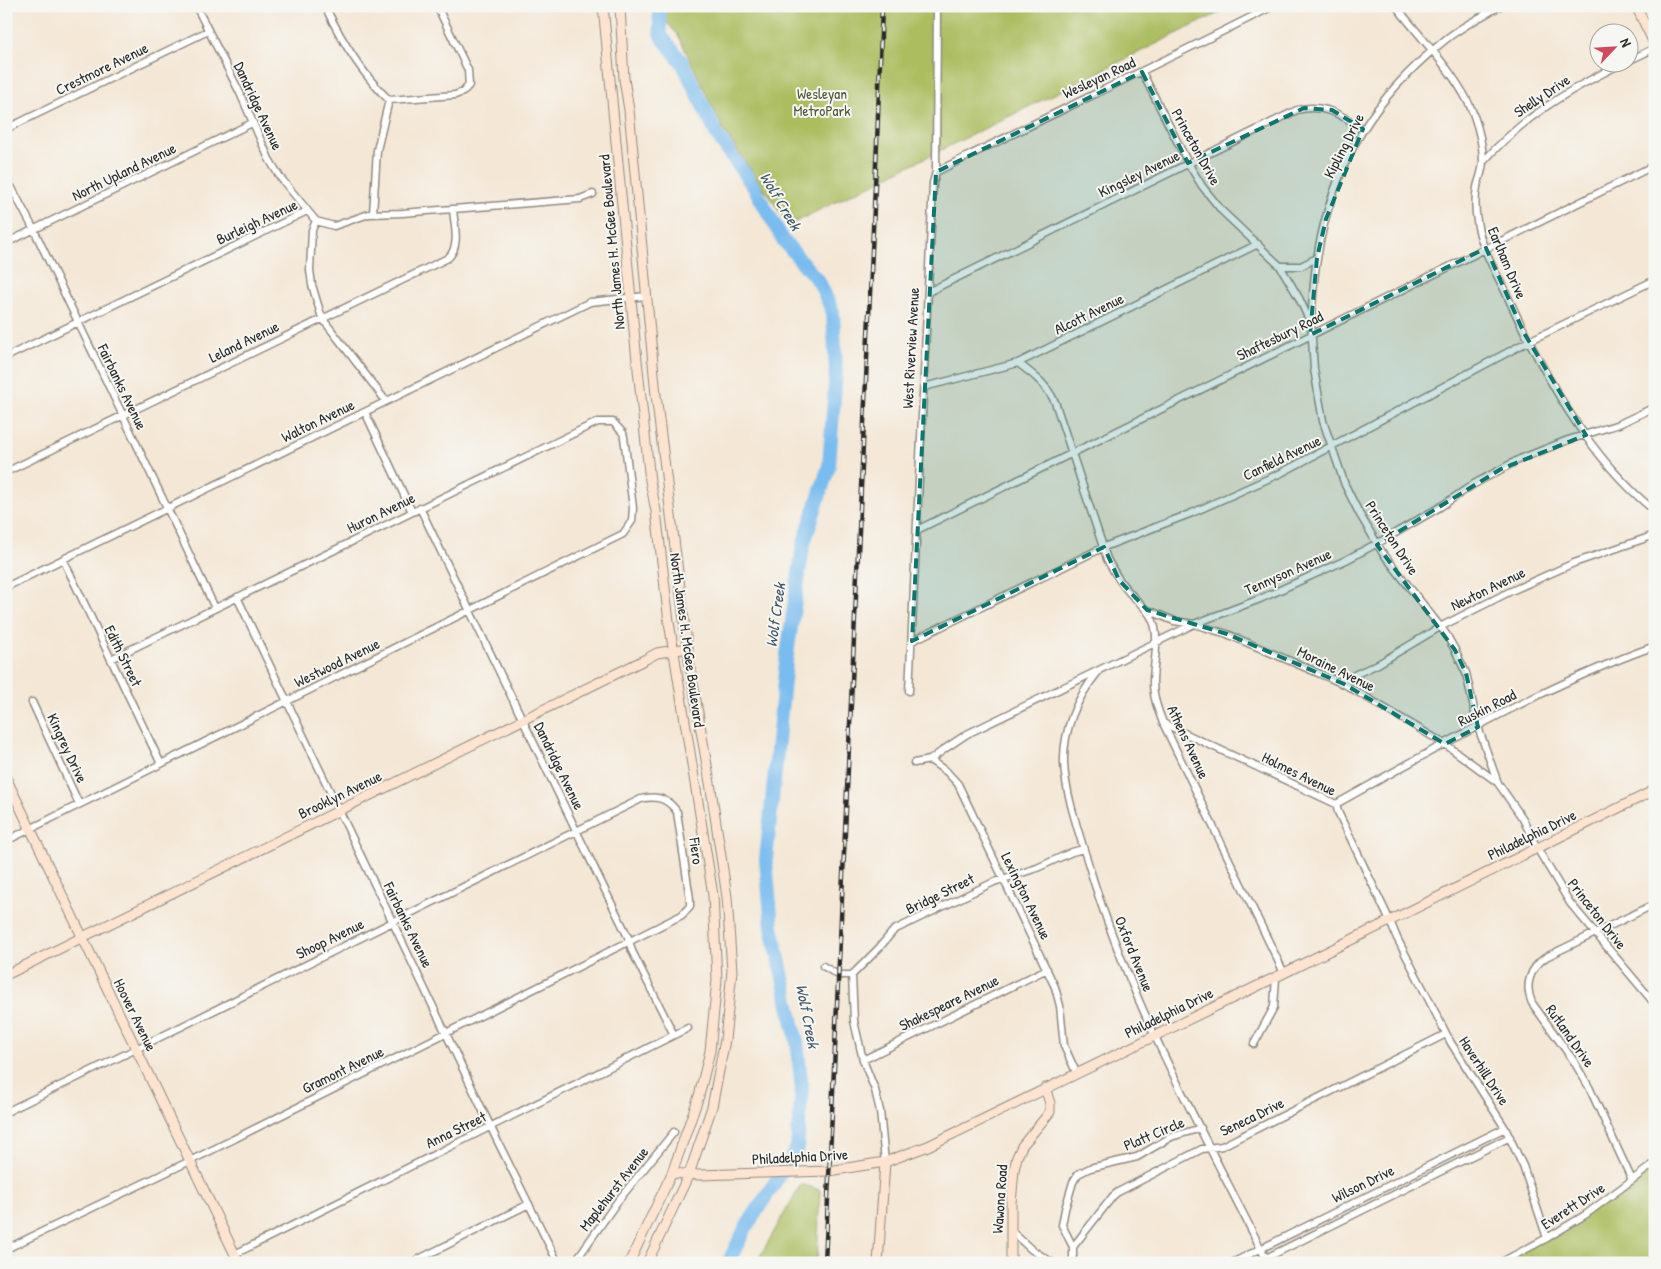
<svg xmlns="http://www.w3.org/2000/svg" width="1661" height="1269" font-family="'Patrick Hand',sans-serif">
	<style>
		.green { fill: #acbd60; stroke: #6c7446 }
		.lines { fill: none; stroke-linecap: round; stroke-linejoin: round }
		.river { stroke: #79bcef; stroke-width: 14 }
		.street-casing { stroke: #908980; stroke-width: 9 }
		.secondary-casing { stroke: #908980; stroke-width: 11 }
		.street { stroke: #fff; stroke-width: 6 }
		.secondary { stroke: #fde4d1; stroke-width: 9 }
		.rail-casing { stroke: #2b2b2b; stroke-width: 4.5 }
		.rail { stroke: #f6f6f2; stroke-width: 2.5; stroke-dasharray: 8; stroke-linecap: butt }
		.marked { fill: #0f766e; fill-opacity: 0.2; stroke: #0f766e; stroke-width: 4; stroke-dasharray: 10 6; stroke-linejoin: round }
		.labels { text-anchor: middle; stroke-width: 4; stroke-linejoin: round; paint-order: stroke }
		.street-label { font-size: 15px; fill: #2b2b2b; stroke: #f6f6f2 }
		.park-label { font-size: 15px; fill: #52573b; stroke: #f6f6f2 }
		.water-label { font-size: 16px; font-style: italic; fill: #425666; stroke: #f6f6f2 }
	</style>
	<rect width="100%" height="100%" fill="#f6f6f2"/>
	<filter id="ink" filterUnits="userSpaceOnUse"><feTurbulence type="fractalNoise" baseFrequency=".02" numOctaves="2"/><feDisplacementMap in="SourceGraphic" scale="10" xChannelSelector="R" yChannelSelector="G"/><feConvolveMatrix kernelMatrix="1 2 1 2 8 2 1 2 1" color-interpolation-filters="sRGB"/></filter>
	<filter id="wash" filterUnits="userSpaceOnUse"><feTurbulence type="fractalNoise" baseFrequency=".0096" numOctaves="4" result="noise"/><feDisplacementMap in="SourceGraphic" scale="20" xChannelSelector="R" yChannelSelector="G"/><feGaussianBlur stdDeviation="1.12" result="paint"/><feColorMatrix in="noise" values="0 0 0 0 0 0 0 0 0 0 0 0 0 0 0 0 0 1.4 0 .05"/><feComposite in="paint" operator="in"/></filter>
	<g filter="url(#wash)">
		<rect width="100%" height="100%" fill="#f4e7d5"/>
		<path class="green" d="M652,6H1233L789,225L725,133L678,35Z
			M1655,1168V1263H1512L1509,1258L1607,1199Z
			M801,1184L820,1190L817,1263H756Z"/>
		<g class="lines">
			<path class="river" d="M661,6L659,10L661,36L682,62L718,137L755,189L783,240L819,282L833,312L836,371L829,466L803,546L786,662L766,860L772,927L797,1042L802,1090L797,1148L745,1229L728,1263"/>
		</g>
	</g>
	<g filter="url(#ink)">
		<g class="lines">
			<defs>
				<path id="street" d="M196,6L240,93L269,159L280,177L316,221L334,226L369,214L402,213L580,199L593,194
					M325,6C342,42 361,73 389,100L455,95L463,92L469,85L468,70L437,6
					M1396,6C1421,39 1458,75 1473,113C1478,127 1483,146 1483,161C1483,170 1479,179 1477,187C1475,198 1475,210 1477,221C1480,245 1494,269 1505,291C1541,369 1586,456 1655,511
					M1628,61L1655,48
					M1142,72L1188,163L1202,186L1222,211L1280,266L1299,298L1311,324L1314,369L1323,421L1345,485L1359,513L1382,552L1446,634L1455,650L1466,673L1478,727L1498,783L1523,819L1537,848L1570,903L1655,1004
					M6,129L208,31
					M1483,162C1524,116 1570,89 1625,62
					M936,172C1048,116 1161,63 1273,6
					M6,177L34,230L215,608
					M373,214L377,150L389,100
					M316,221L312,230L310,270L312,285L322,318L386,401
					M6,243L252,123
					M1280,266H1301L1317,258
					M928,292L1297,110C1323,103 1342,115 1363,129
					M1311,323C1313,302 1313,280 1317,259C1323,217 1340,166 1363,130C1383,98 1410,69 1439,45C1457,29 1479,18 1500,6
					M6,357L307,211
					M1018,363C1034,375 1046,384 1055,402L1107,559C1113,570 1119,582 1128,591C1138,603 1152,611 1155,628C1159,646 1153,664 1153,682C1153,697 1158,710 1163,723L1284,973
					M924,387L1018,363L1258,244
					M365,412L412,512
					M6,472L448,258C461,246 454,225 453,209
					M420,508L604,888L628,937L632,951L674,1035
					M917,530L1655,165
					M63,559L161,764
					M6,587L590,302L646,296
					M237,597L496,1138L558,1263
					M1148,610L1174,621L1194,624L1227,634L1344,684L1445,744L1497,782
					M912,641L1104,547L1192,513L1281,473L1529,341L1655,280
					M1098,672C1077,697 1063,730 1064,763C1065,793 1080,836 1089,866C1130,1004 1204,1134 1268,1263
					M1339,682L1378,664L1440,627L1509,592L1574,563L1655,535
					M909,691L933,183L936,172L937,6
					M32,702L79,804
					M1163,723L1336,804
					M930,760L946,748L967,734L1194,624L1260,599L1346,560L1385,539L1440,507L1474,484L1520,459L1568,440L1619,424L1655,407
					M914,763L930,760L947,772L958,784L1055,987L1060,1006L1064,1046L1076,1072
					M1336,804L1338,812L1390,921L1397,938L1451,1043L1505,1128L1523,1166L1547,1238
					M1336,804C1440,746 1543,686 1655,646
					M6,841L623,534L632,521L633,508L624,437L623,433L613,422H598L589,426L111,659
					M823,966L838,975H852L879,948L894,930L994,882L1037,868L1072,852L1083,849
					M852,975L854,1021L863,1060L875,1090L880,1111L885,1162
					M1254,1044L1274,1007L1276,977
					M863,1060L1047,969
					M6,1112L136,1049L641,799C656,795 668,798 677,812L690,899V906L682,915L190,1161L6,1249
					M1632,1180L1589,1087L1573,1060L1532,1003C1524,985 1530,968 1546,957L1655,904
					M1011,1231L1032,1250L1053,1263
					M1073,1247L1062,1225L1065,1209L1073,1182L1078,1174L1090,1168L1137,1157L1171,1137L1201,1128
					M235,1254L688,1028
					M411,1263L529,1204
					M577,1263L579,1256L617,1202L674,1132
					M1073,1263V1247L1113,1196L1118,1192L1202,1149L1222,1146L1446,1034
					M1232,1263L1505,1128
					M1256,1263L1510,1137
					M1500,1263L1547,1238L1585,1215L1655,1163"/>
				<path id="secondary" d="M603,6L636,351L650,481L656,511L669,622L713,895L717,980L710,1051L699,1096L672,1173L629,1263
					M620,6L624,79L629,110L656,395L689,660L711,789L727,897L732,971L725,1040L712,1107L689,1174L647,1263
					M1636,6L1655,45
					M6,778L239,1263
					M6,975L646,659L657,653L688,648
					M672,1173L699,1175L829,1171L885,1162L928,1146L1276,977L1655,790
					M878,1263L885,1162
					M1011,1263V1203L1014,1170L1017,1157L1022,1146L1050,1112V1103L1045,1088"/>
			</defs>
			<use href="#street" class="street-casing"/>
			<use href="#secondary" class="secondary-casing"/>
			<use href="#street" class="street"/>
			<use href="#secondary" class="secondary"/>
			<defs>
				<path id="rail" d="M825,1263L877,143L882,6"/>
			</defs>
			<use href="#rail" class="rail-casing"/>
			<use href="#rail" class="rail"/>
		</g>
	</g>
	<path class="marked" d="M1142,72L1188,163L1304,108L1332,110L1363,129L1326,219L1317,258L1310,335L1486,248L1524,333L1586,435L1501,469L1377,545L1455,650L1466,673L1478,727L1445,744L1344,684L1227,634L1147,610L1119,580L1104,547L912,641L936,172Z"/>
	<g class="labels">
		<g class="street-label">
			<text transform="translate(102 69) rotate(-26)" y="5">Crestmore Avenue</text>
			<text transform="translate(1099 78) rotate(-25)" y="5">Wesleyan Road</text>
			<text transform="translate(1542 96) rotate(-34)" y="5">Shelly Drive</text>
			<text transform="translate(258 106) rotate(65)" y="5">Dandridge Avenue</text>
			<text transform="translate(1344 146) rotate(-63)" y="5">Kipling Drive</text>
			<text transform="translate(1196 147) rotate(61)" y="5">Princeton Drive</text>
			<text transform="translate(124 172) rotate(-26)" y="5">North Upland Avenue</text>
			<text transform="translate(1139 174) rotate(-26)" y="5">Kingsley Avenue</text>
			<text transform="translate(257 222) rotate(-25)" y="5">Burleigh Avenue</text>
			<text transform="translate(612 242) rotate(-95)" y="5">North James H. McGee Boulevard</text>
			<text transform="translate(1507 263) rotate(67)" y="5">Earlham Drive</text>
			<text transform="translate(1089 314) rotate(-26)" y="5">Alcott Avenue</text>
			<text transform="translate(1280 336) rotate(-26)" y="5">Shaftesbury Road</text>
			<text transform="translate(244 342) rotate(-26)" y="5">Leland Avenue</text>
			<text transform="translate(911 348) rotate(-87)" y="5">West Riverview Avenue</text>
			<text transform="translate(122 387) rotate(64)" y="5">Fairbanks Avenue</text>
			<text transform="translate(318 421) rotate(-26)" y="5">Walton Avenue</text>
			<text transform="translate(1282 458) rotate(-26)" y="5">Canfield Avenue</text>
			<text transform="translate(381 513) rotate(-26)" y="5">Huron Avenue</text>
			<text transform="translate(1392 538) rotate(57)" y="5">Princeton Drive</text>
			<text transform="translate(1288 572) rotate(-24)" y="5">Tennyson Avenue</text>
			<text transform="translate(1488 589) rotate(-26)" y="5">Newton Avenue</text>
			<text transform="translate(687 640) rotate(82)" y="5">North James H. McGee Boulevard</text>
			<text transform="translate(123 656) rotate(64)" y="5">Edith Street</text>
			<text transform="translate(337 663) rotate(-26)" y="5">Westwood Avenue</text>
			<text transform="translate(1336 669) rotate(26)" y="5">Moraine Avenue</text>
			<text transform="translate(1487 708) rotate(-27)" y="5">Ruskin Road</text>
			<text transform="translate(1188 742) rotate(65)" y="5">Athens Avenue</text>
			<text transform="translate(67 748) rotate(65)" y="5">Kingrey Drive</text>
			<text transform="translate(559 766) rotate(64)" y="5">Dandridge Avenue</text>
			<text transform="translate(1299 774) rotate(26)" y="5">Holmes Avenue</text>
			<text transform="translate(340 795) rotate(-26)" y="5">Brooklyn Avenue</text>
			<text transform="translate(1532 835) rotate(-26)" y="5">Philadelphia Drive</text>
			<text transform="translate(696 851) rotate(82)" y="5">Fiero</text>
			<text transform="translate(940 894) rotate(-26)" y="5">Bridge Street</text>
			<text transform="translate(1026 896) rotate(64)" y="5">Lexington Avenue</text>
			<text transform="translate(1597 914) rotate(52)" y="5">Princeton Drive</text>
			<text transform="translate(408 925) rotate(64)" y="5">Fairbanks Avenue</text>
			<text transform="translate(330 939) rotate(-26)" y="5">Shoop Avenue</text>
			<text transform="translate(1134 954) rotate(68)" y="5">Oxford Avenue</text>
			<text transform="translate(949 1003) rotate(-26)" y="5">Shakespeare Avenue</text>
			<text transform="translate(1169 1013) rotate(-26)" y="5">Philadelphia Drive</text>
			<text transform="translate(135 1015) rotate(64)" y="5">Hoover Avenue</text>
			<text transform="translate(1570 1036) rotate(55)" y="5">Rutland Drive</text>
			<text transform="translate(343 1070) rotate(-26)" y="5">Gramont Avenue</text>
			<text transform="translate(1484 1071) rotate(57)" y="5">Haverhill Drive</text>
			<text transform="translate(1252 1117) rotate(-26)" y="5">Seneca Drive</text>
			<text transform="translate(456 1130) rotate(-26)" y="5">Anna Street</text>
			<text transform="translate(1154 1134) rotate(-23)" y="5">Platt Circle</text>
			<text transform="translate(800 1157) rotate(-3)" y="5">Philadelphia Drive</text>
			<text transform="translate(1363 1184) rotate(-26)" y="5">Wilson Drive</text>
			<text transform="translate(614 1189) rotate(-52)" y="5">Maplehurst Avenue</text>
			<text transform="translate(1000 1199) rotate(-86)" y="5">Wawona Road</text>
			<text transform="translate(1573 1206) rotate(-33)" y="5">Everett Drive</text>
		</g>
		<g class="park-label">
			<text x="822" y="99">Wesleyan<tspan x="822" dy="17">MetroPark</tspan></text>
		</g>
		<g class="water-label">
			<text transform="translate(781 201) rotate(59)" y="6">Wolf Creek</text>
			<text transform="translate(775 615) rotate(-82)" y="6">Wolf Creek</text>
			<text transform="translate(808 1016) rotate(79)" y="6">Wolf Creek</text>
		</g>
	</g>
	<rect width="1661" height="1269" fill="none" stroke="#f6f6f2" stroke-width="25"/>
	<g transform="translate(1614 48) rotate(65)"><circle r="24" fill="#f6f6f2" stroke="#a5a5a2"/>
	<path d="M0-4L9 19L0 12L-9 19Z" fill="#d1495b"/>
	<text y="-8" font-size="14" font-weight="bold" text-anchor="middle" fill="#2b2b2b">N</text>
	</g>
</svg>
